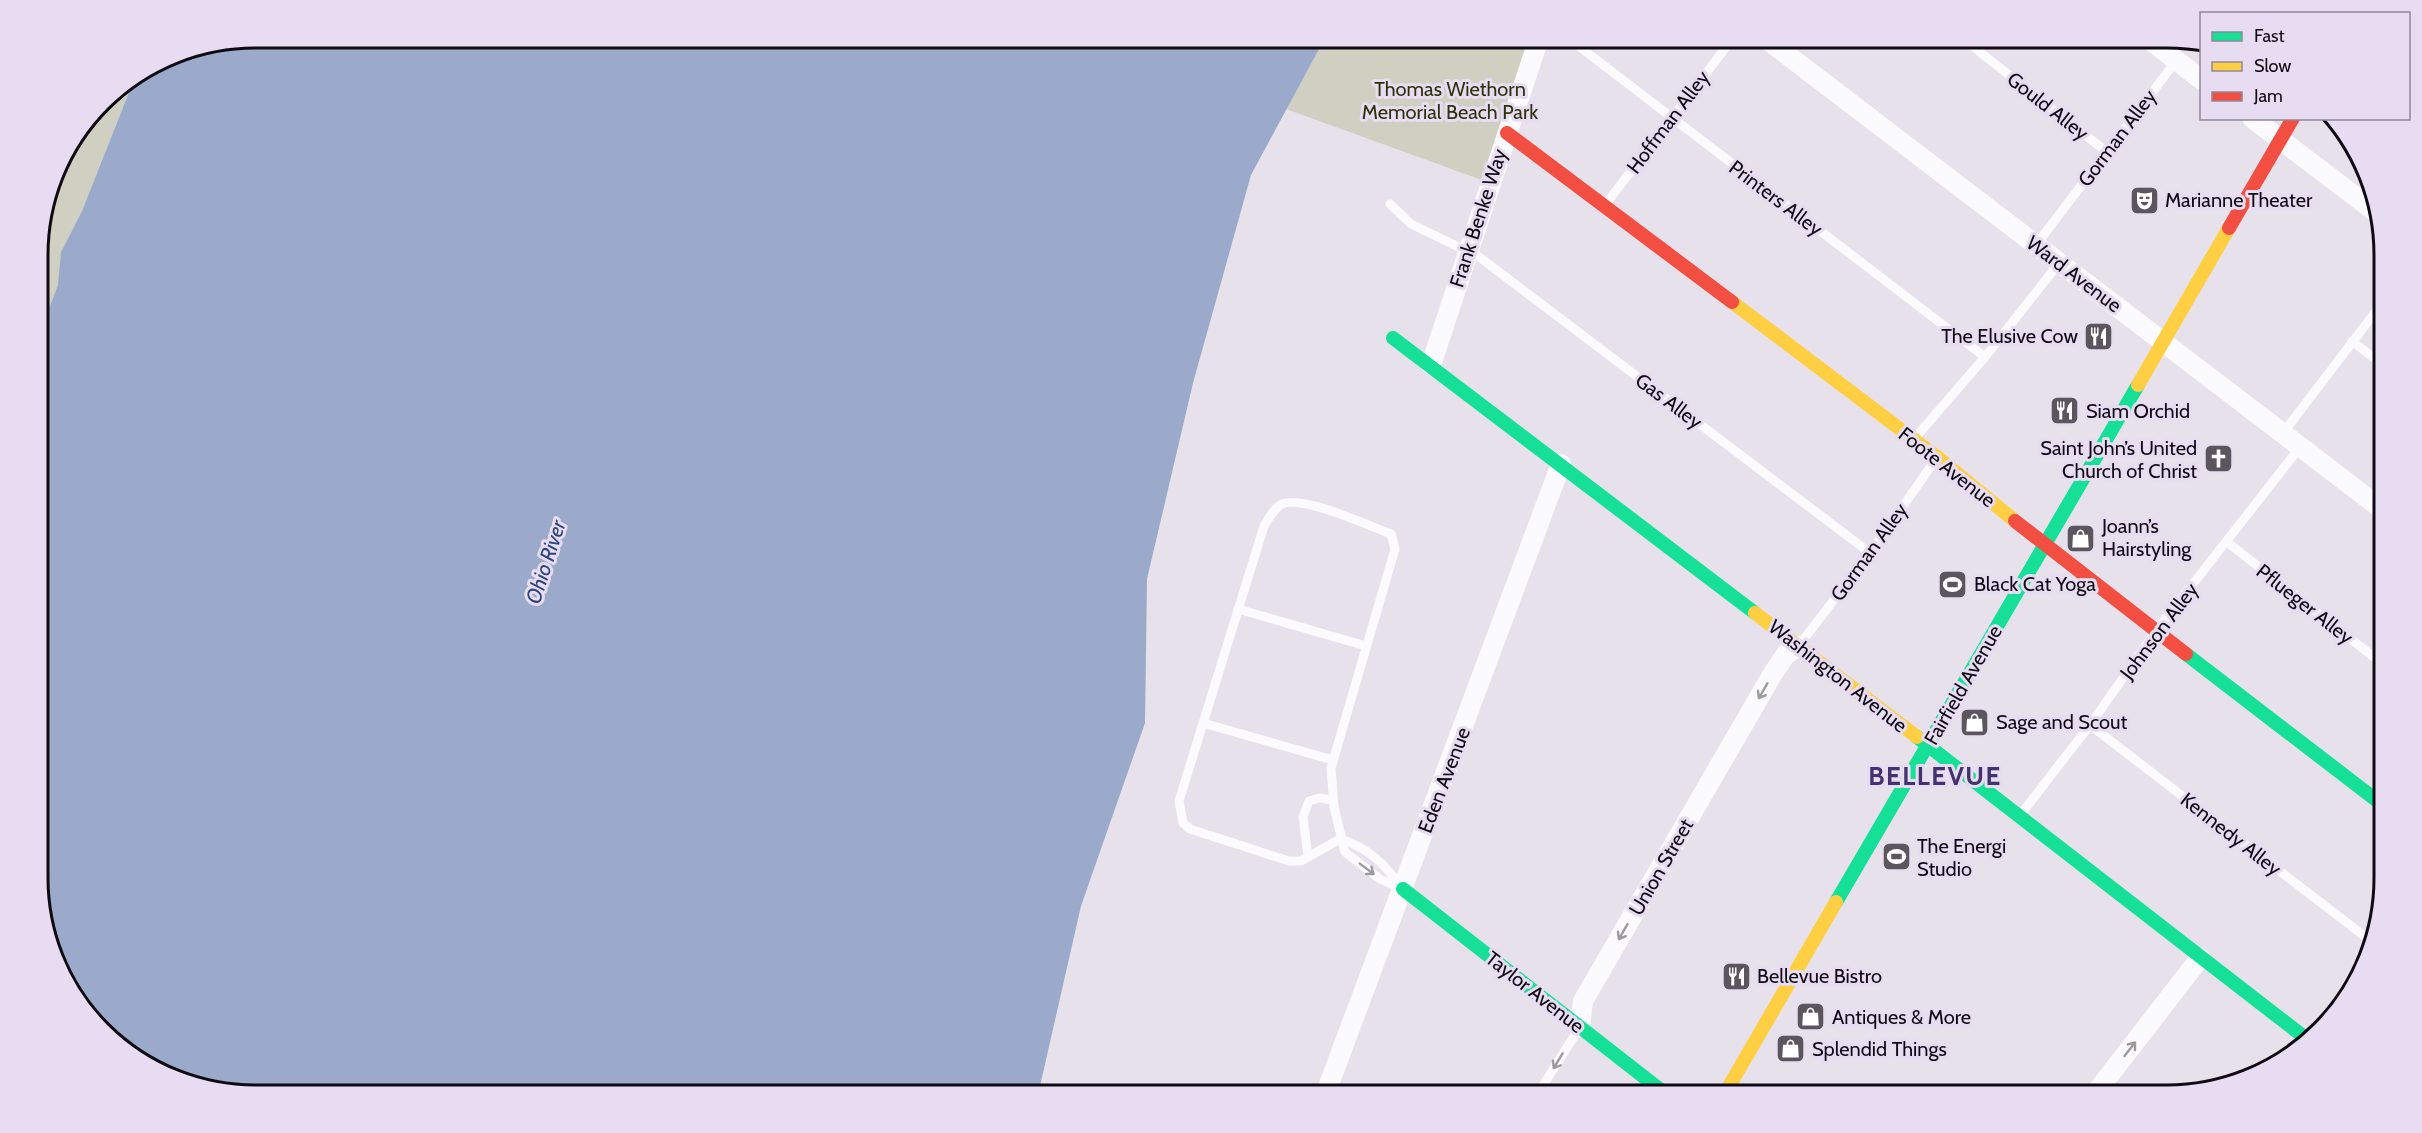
<svg xmlns="http://www.w3.org/2000/svg" width="2422" height="1133" font-family="Cabin,sans-serif">
	<style>
		.green { fill: #cfcfc2 }
		.water { fill: #9baaca }
		.lines { fill: none; stroke-linecap: round; stroke-linejoin: round }
		.lane { stroke: #fbfafc; stroke-width: 9 }
		.street { stroke: #fbfafc; stroke-width: 20 }
		.fast { stroke: #16e098; stroke-width: 14 }
		.slow { stroke: #ffcf43; stroke-width: 14 }
		.jam { stroke: #f24e42; stroke-width: 14 }
		.oneway { stroke: #9d9a9e }
		.labels { text-anchor: middle; stroke-width: 6; stroke-linejoin: round; paint-order: stroke }
		.park-label { font-size: 20px; fill: #2e320a; stroke: #e7dcf1 }
		.street-label { font-size: 20px; fill: #0f0b12; stroke: #e7dcf1 }
		.poi-label { font-size: 20px; fill: #0f0b12; stroke: #e7dcf1; text-anchor: start }
		.water-label { font-size: 21px; font-style: italic; fill: #2a457c; stroke: #e7dcf1 }
		.district-label { font-size: 26px; font-weight: bold; letter-spacing: 1.5px; fill: #42326e; stroke: #e7dcf1 }
		.rim { fill: none; stroke: #0f0b12; stroke-width: 3 }
	</style>
	<rect width="100%" height="100%" fill="#e7e1ec"/>
	<path class="green" d="M1325,38H1539L1490,183L1286,109Z
		M135,77L82,211L61,252L59,285L38,338V241L60,159L111,92Z"/>
	<path class="water" d="M255,38H1325L1251,175L1193,383L1147,579L1145,723L1081,906L1038,1095H255L172,1079L82,1010L39,906L38,338L58,285L61,252L82,211L135,77L172,54Z"/>
	<g class="lines">
		<path class="lane" d="M1568,38L1985,357
			M1962,38L2107,152
			M1390,204L1411,224L1467,251
			M1605,205L1733,38
			M2036,245L2176,61
			M1470,250L1870,553
			M2352,341L2383,365
			M2283,433L2383,302
			M1915,438L1985,357L2059,263
			M2227,542L2384,665
			M1238,609L1366,646
			M1800,644L1870,553L1936,459
			M1203,723L1333,760
			M2090,725L2372,942
			M2021,814L2090,725L2156,631L2301,446
			M1308,857L1303,817L1309,801L1320,798L1333,800
			M1400,888L1380,879L1345,852L1334,807L1331,768L1395,549L1391,534C1369,526 1303,495 1282,504C1273,509 1269,518 1264,526L1179,801L1183,823L1190,829L1289,861H1301L1340,839C1367,847 1385,864 1401,887
			M1537,1095L1578,1030"/>
		<path class="street" d="M1765,38L2383,510
			M2147,38L2202,80
			M2252,118L2377,213
			M1431,365L1539,38
			M1580,1028L1583,1001L1772,675L1786,654L1799,646
			M1325,1095L1561,464
			M2094,1095L2200,958"/>
		<path class="fast" d="M1393,338L1755,613
			M2186,654L2384,806
			M1917,737L2308,1040
			M1403,889L1667,1095
			M1836,902L2138,385"/>
		<path class="slow" d="M1732,302L1937,457L2015,521
			M2138,385L2229,228
			M1755,613L1917,737
			M1724,1095L1836,902"/>
		<path class="jam" d="M1507,133L1732,302
			M2229,228L2293,118
			M2015,521L2186,654"/>
	</g>
	<defs><path id="oneway-shaft" d="M-6 0H5M1.5-3L5.5 0L1.5 3" fill="none" stroke-width="1.6" stroke-linecap="round" stroke-linejoin="round" transform="scale(1.5)"/></defs>
	<g class="oneway">
		<use href="#oneway-shaft" transform="translate(1763 691) rotate(120)"/>
		<use href="#oneway-shaft" transform="translate(1367 869) rotate(37)"/>
		<use href="#oneway-shaft" transform="translate(1623 932) rotate(120)"/>
		<use href="#oneway-shaft" transform="translate(2130 1049) rotate(-52)"/>
		<use href="#oneway-shaft" transform="translate(1558 1061) rotate(121)"/>
	</g>
	<defs>
		<symbol id="theatre-square" viewBox="-11 -11 22 22"><rect x="-9" y="-9" width="18" height="18" rx="4" fill="#5b565e" stroke="#e7dcf1"/><path d="M-5-5.5Q0-4 5-5.5V0Q5 5 0 6Q-5 5-5 0ZM-3.3-2.5H-1v1.5H-3.3ZM1-2.5H3.3v1.5H1ZM-2.8 1Q0 5.5 2.8 1Z" fill="#fff"/></symbol>
		<symbol id="restaurant-square" viewBox="-11 -11 22 22"><rect x="-9" y="-9" width="18" height="18" rx="4" fill="#5b565e" stroke="#e7dcf1"/><path d="M-5-6h1v4h1v-4h1v4h1v-4h1v5L-1.5 .5V6h-2V.5L-5-1ZM5-6V6H3V1.5H1.5Q1.5-4 5-6Z" fill="#fff"/></symbol>
		<symbol id="church-square" viewBox="-11 -11 22 22"><rect x="-9" y="-9" width="18" height="18" rx="4" fill="#5b565e" stroke="#e7dcf1"/><path d="M-1.2-6h2.4v3.5h3.3v2.4h-3.3V6h-2.4V-.1h-3.3v-2.4h3.3Z" fill="#fff"/></symbol>
		<symbol id="shop-square" viewBox="-11 -11 22 22"><rect x="-9" y="-9" width="18" height="18" rx="4" fill="#5b565e" stroke="#e7dcf1"/><path d="M-5-2.5h2.3a2.7 3.5 0 0 1 5.4 0H5L5.5 6h-11ZM-1.5-2.5h3a1.5 2.3 0 0 0-3 0Z" fill="#fff"/></symbol>
		<symbol id="stadium-square" viewBox="-11 -11 22 22"><rect x="-9" y="-9" width="18" height="18" rx="4" fill="#5b565e" stroke="#e7dcf1"/><path d="M0-5a6.5 5 0 1 0 0 10a6.5 5 0 1 0 0-10ZM-3.5-1.8h7v3.6h-7Z" fill="#fff"/></symbol>
	</defs>
	<g fill-rule="evenodd">
		<use href="#theatre-square" x="2128" y="184" width="33" height="33"/>
		<use href="#restaurant-square" x="2082" y="320" width="33" height="33"/>
		<use href="#restaurant-square" x="2048" y="394" width="33" height="33"/>
		<use href="#church-square" x="2202" y="442" width="33" height="33"/>
		<use href="#shop-square" x="2064" y="522" width="33" height="33"/>
		<use href="#stadium-square" x="1936" y="568" width="33" height="33"/>
		<use href="#shop-square" x="1958" y="706" width="33" height="33"/>
		<use href="#stadium-square" x="1880" y="840" width="33" height="33"/>
		<use href="#restaurant-square" x="1720" y="960" width="33" height="33"/>
		<use href="#shop-square" x="1794" y="1000" width="33" height="33"/>
		<use href="#shop-square" x="1774" y="1032" width="33" height="33"/>
	</g>
	<g class="labels">
		<g class="park-label">
			<text x="1450" y="96">Thomas Wiethorn<tspan x="1450" dy="23">Memorial Beach Park</tspan></text>
		</g>
		<g class="street-label">
			<text transform="translate(2048 106) rotate(38)" y="7">Gould Alley</text>
			<text transform="translate(1668 122) rotate(-53)" y="7">Hoffman Alley</text>
			<text transform="translate(2117 138) rotate(-53)" y="7">Gorman Alley</text>
			<text transform="translate(1776 198) rotate(37)" y="7">Printers Alley</text>
			<text transform="translate(1478 218) rotate(-72)" y="7">Frank Benke Way</text>
			<text transform="translate(2074 274) rotate(37)" y="7">Ward Avenue</text>
			<text transform="translate(1669 401) rotate(37)" y="7">Gas Alley</text>
			<text transform="translate(1947 467) rotate(38)" y="7">Foote Avenue</text>
			<text transform="translate(1869 552) rotate(-54)" y="7">Gorman Alley</text>
			<text transform="translate(2305 604) rotate(38)" y="7">Pflueger Alley</text>
			<text transform="translate(2159 631) rotate(-53)" y="7">Johnson Alley</text>
			<text transform="translate(1838 676) rotate(38)" y="7">Washington Avenue</text>
			<text transform="translate(1963 685) rotate(-60)" y="7">Fairfield Avenue</text>
			<text transform="translate(1444 780) rotate(-69)" y="7">Eden Avenue</text>
			<text transform="translate(2231 834) rotate(38)" y="7">Kennedy Alley</text>
			<text transform="translate(1661 867) rotate(-60)" y="7">Union Street</text>
			<text transform="translate(1535 992) rotate(38)" y="7">Taylor Avenue</text>
		</g>
		<g class="poi-label">
			<text x="2165" y="207">Marianne Theater</text>
			<text x="2078" y="343" text-anchor="end">The Elusive Cow</text>
			<text x="2086" y="418">Siam Orchid</text>
			<text x="2197" y="455" text-anchor="end">Saint John’s United<tspan x="2197" dy="23">Church of Christ</tspan></text>
			<text x="2102" y="533">Joann’s<tspan x="2102" dy="23">Hairstyling</tspan></text>
			<text x="1974" y="591">Black Cat Yoga</text>
			<text x="1996" y="729">Sage and Scout</text>
			<text x="1917" y="853">The Energi<tspan x="1917" dy="23">Studio</tspan></text>
			<text x="1757" y="983">Bellevue Bistro</text>
			<text x="1832" y="1024">Antiques &amp; More</text>
			<text x="1812" y="1056">Splendid Things</text>
		</g>
		<g class="water-label">
			<text transform="translate(546 562) rotate(-72)" y="7">Ohio River</text>
		</g>
		<g class="district-label">
			<text x="1935" y="785">BELLEVUE</text>
		</g>
	</g>
	<path d="M0 0H2422V1133H0ZM255 48H2167A207 207 0 0 1 2374 255V878A207 207 0 0 1 2167 1085H255A207 207 0 0 1 48 878V255A207 207 0 0 1 255 48Z" fill="#e7dcf1" fill-rule="evenodd"/>
	<path class="rim" d="M255 48H2167A207 207 0 0 1 2374 255V878A207 207 0 0 1 2167 1085H255A207 207 0 0 1 48 878V255A207 207 0 0 1 255 48Z"/>
	<rect x="2200" y="12" width="210" height="108" fill="#e7dcf1" stroke="#918898" stroke-width="1.5"/>
	<rect x="2212" y="32" width="30" height="9" fill="#16e098" stroke="#918898" stroke-width="1.5"/>
	<text x="2254" y="42" font-size="18" fill="#0f0b12">Fast</text>
	<rect x="2212" y="62" width="30" height="9" fill="#ffcf43" stroke="#918898" stroke-width="1.5"/>
	<text x="2254" y="72" font-size="18" fill="#0f0b12">Slow</text>
	<rect x="2212" y="92" width="30" height="9" fill="#f24e42" stroke="#918898" stroke-width="1.5"/>
	<text x="2254" y="102" font-size="18" fill="#0f0b12">Jam</text>
</svg>
